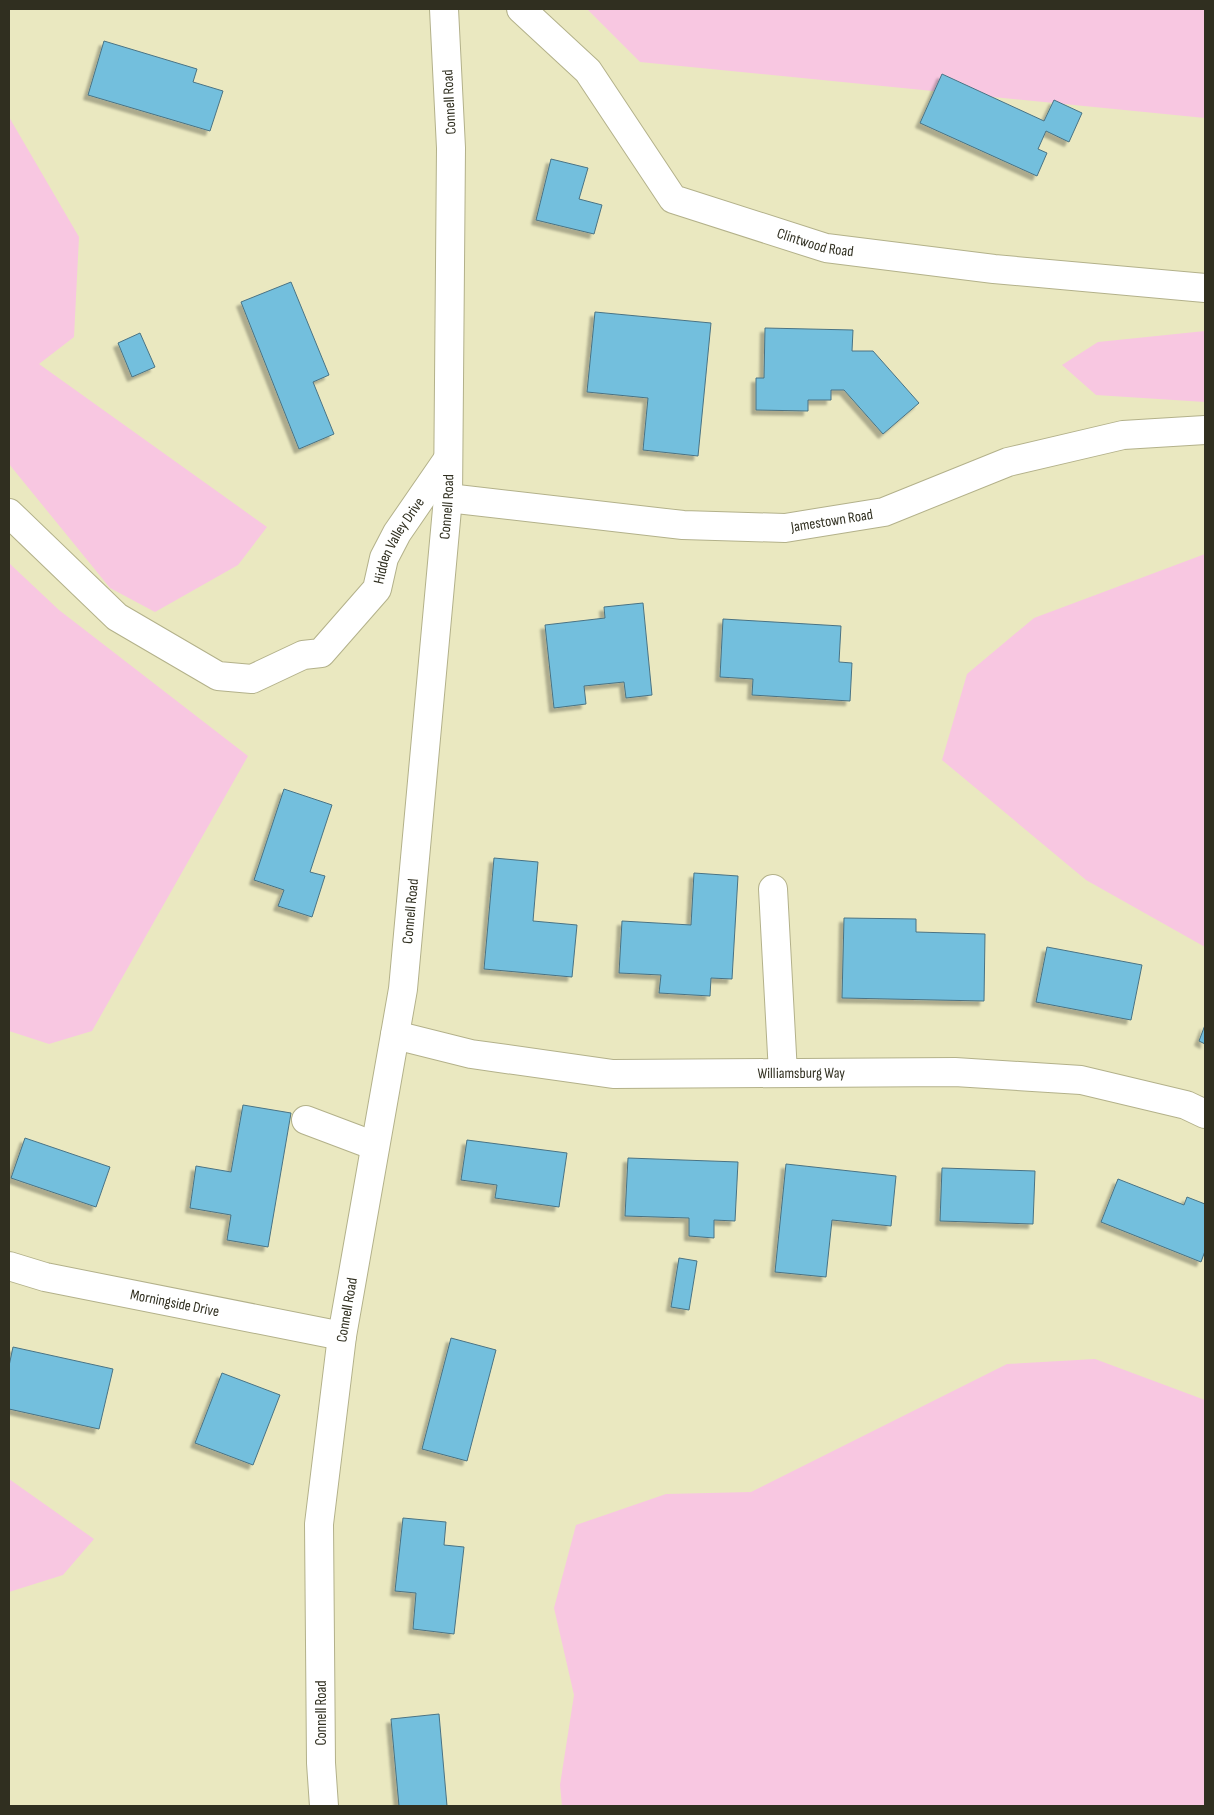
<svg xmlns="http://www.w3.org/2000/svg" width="1214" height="1815" font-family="'Sofia Sans Condensed',sans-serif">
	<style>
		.green { fill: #f8c7e1 }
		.building { fill: #73bfdd; stroke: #4a7384; filter: url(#shadow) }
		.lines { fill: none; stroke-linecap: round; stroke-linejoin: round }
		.minor-casing { stroke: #b3b18a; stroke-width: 30 }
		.major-casing { stroke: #b3b18a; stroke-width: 30 }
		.minor { stroke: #fff; stroke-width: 28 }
		.major { stroke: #fff; stroke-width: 28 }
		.labels { text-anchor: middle; stroke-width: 4; stroke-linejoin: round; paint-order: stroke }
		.street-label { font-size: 15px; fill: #302f20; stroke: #fff }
	</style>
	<defs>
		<filter id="shadow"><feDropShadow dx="-4.5" dy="4.5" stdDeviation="1" flood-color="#0004"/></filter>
	</defs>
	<rect width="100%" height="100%" fill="#eae8c0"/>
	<path class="green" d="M587,9H1205V118L640,62Z
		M9,117L79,237L74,337L39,364L267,527L238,565L155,612L110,588L9,464Z
		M1205,331V402L1096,395L1062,365L1098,342Z
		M1205,554V947L1086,880L942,760L967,674L1034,618Z
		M9,563L59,610L248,756L92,1031L49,1044L9,1031Z
		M1095,1359L1205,1400V1806H562L560,1785L574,1695L554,1608L576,1525L666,1494L751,1492L1007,1364Z
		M9,1479L94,1539L63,1575L9,1592Z"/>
	<path class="building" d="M104,41L197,69L193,82L223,91L210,131L88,95Z
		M942,74L1044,121L1054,100L1082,113L1069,142L1046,131L1038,149L1047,153L1037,176L920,123Z
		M551,159L588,168L579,199L602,205L594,234L536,220Z
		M291,282L329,375L313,382L334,434L299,449L241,302Z
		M595,312L711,323L698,456L643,450L648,398L587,392Z
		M765,328L853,330L852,351H873L919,403L883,434L844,390H831V400H808V411L756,410V378H764Z
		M140,333L155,367L132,377L118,343Z
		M643,603L652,695L626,698L624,682L584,686L586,704L554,708L545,625L605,618L604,607Z
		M723,619L841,626L839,662L852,663L850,701L752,695L753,679L720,677Z
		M284,789L332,805L310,872L325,876L312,917L278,906L284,890L254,880Z
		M494,858L538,862L533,921L577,925L572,977L484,969Z
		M694,873L738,876L732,979L711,978L710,996L659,993L661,975L619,973L622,921L691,925Z
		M844,918L916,919V932L985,934L984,1001L842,998Z
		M1047,947L1142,965L1131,1020L1036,1002Z
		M1205,1025V1044L1199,1041Z
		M243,1105L291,1113L268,1247L227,1240L231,1215L190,1208L196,1166L231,1172Z
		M25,1138L110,1167L96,1207L11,1178Z
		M467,1140L567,1153L559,1207L495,1198L497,1185L461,1180Z
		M628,1158L738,1162L735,1221L714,1220V1238L689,1236V1218L625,1216Z
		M786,1164L896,1176L891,1226L832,1220L826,1277L775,1272Z
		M942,1168L1035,1171L1033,1224L940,1221Z
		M1118,1179L1184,1205L1187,1197L1205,1204V1251L1201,1262L1101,1222Z
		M679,1258L697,1261L689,1310L671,1307Z
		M451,1338L496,1350L467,1461L422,1449Z
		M13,1347L113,1369L99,1429L9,1409V1366Z
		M222,1373L280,1395L253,1465L195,1443Z
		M403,1518L446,1522L444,1545L464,1547L454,1634L413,1629L416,1593L395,1591Z
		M439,1714L447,1806H399L391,1719Z"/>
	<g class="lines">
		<defs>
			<g id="minor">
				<path id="s1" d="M521,9L588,71L673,199L826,248L994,269L1205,288"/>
				<path id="s2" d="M448,498L683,525L785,528L884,512L1008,462L1123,435L1205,430"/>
				<path id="s3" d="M9,513L117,617L218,676L252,679L303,655L321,653L377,589L384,558L397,533L448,459"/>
				<path d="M773,889L783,1073"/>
				<path id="s4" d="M395,1035L471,1054L613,1074L955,1072L1081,1080L1186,1105L1205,1114"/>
				<path d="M306,1120L375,1146"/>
				<path id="s5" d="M9,1266L45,1277L342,1336"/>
			</g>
			<g id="major">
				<path id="s6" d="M324,1806L321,1763L319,1524L342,1336L403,989L448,498L451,148L444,9"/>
			</g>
		</defs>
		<use href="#minor" class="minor-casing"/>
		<use href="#major" class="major-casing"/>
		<use href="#minor" class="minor"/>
		<use href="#major" class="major"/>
	</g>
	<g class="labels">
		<g class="street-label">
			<text transform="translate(449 102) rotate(-93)" y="5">Connell Road</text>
			<text dy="5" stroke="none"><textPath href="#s1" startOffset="394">Clintwood Road</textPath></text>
			<text dy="5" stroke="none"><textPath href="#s6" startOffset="1308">Connell Road</textPath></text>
			<text dy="5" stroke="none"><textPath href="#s2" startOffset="386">Jamestown Road</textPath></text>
			<text dy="5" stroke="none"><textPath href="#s3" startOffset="514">Hidden Valley Drive</textPath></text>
			<text dy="5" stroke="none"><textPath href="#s6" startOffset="902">Connell Road</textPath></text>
			<text dy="5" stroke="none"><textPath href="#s4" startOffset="410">Williamsburg Way</textPath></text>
			<text dy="5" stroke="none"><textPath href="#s5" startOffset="170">Morningside Drive</textPath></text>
			<text dy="5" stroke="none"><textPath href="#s6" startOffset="498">Connell Road</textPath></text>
			<text transform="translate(321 1713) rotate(-90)" y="5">Connell Road</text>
		</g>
	</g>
	<rect width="1214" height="1815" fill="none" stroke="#302f20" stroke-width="20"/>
</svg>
